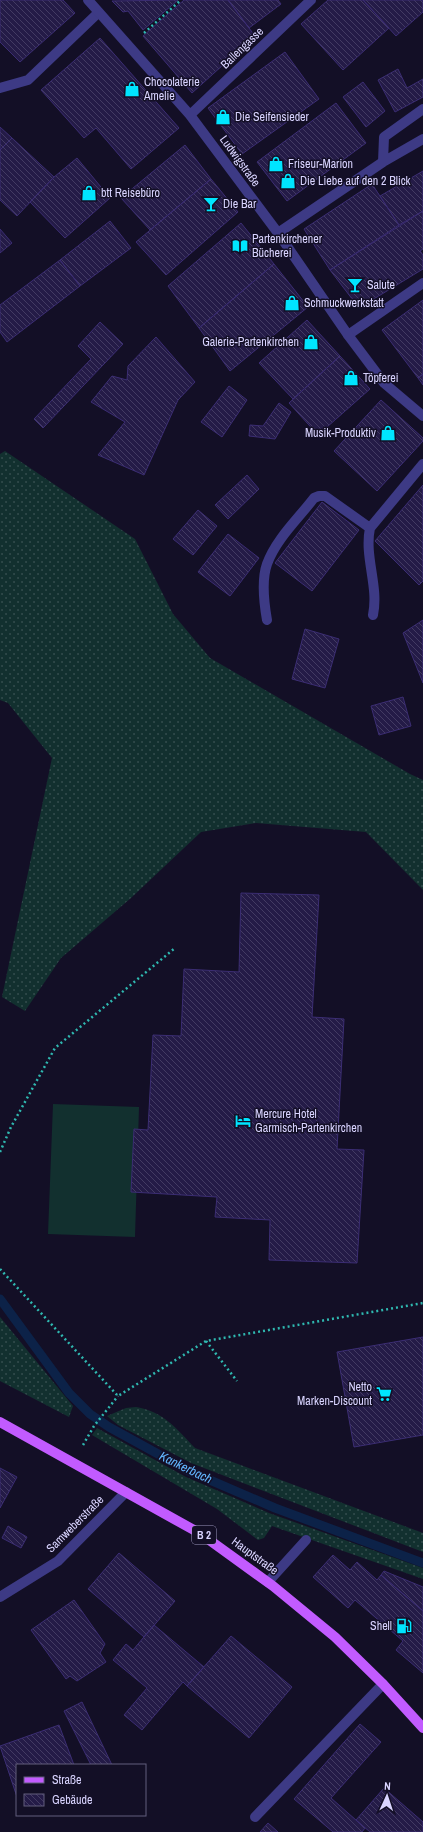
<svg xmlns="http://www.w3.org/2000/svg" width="423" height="1832" font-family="'Archivo Narrow',sans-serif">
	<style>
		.grass { fill: url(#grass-dots) }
		.pitch { fill: #12302f }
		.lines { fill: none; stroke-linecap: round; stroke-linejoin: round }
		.stream { stroke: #0c2248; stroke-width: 9 }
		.building { fill: url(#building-back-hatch); stroke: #3b2d73 }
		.path { stroke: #2fb8b0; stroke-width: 2.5; stroke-dasharray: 2 3; stroke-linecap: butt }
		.service { stroke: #3d3a85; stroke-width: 10 }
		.minor { stroke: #3d3a85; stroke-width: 10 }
		.primary { stroke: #c25bff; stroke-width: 10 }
		.labels { text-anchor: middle; stroke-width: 3; stroke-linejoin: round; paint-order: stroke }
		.shield { fill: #130f26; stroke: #9e99be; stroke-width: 1 }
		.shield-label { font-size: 11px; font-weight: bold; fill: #d9d4ff }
		.street-label { font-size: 12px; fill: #d9d4ff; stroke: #130f26 }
		.poi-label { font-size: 12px; fill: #d9d4ff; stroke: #130f26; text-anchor: start }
		.water-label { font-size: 13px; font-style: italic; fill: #62b6ff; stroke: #130f26 }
	</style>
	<defs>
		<pattern id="grass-dots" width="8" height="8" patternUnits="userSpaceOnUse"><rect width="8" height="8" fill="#12302f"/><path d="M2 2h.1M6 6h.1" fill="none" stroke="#344d4e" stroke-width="1.8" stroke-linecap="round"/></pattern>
		<pattern id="building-back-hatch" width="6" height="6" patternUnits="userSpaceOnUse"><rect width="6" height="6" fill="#241b47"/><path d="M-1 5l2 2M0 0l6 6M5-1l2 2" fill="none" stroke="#433b63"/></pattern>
	</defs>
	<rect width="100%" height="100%" fill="#130f26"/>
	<path class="grass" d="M5,451L135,539L173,614L210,658L410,774L423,780V890L366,832L256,823L201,832L131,898L61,958L25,1011L2,997L52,758L8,703L0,700V454Z
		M0,1317L73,1406L69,1417L0,1381Z
		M136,1407C163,1411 177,1429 195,1448L423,1533V1552L191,1463L118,1425L107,1416L126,1408Z
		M97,1428L186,1477L269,1513L423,1568V1579L272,1526L264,1538L258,1540L217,1509L92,1435Z"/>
	<path class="pitch" d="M53,1104L139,1107L135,1237L48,1234Z"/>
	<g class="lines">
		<path class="stream" d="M0,1299L69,1393L90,1414L109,1427L189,1471L275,1508L423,1563"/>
	</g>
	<path class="building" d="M0,0H63L75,13L20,62L0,42Z
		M178,0L143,30L128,11L123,12L112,1Z
		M184,0H228L255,36L192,93L143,36Z
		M228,0H278L281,4L249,28Z
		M328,0H363L389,28L343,70L301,24Z
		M363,0H423V12L396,36Z
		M100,38L179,128L131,169L96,128L84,138L41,90Z
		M285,52L319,99L242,154L208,108Z
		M398,69L407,88L423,79V97L395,112L378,80Z
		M363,82L385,111L366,127L343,97Z
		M336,103L366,143L287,201L257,162Z
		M0,127L12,138L0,150Z
		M12,138L54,177L17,216L0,200V150Z
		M185,145L211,179L150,230L121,198Z
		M77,158L110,198L65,238L30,202L54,177Z
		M423,171V211L399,225L380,196Z
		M211,179L238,212L166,275L136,242Z
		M372,184L399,225L330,270L304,229Z
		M423,211V249L420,251L423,255V269L359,308L330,270Z
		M110,221L131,248L80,286L60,260Z
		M241,223L274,264L199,328L168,286Z
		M0,229L12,243L0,253Z
		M60,260L80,286L7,342L0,332V305Z
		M274,264L308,307L230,371L199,328Z
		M423,300V374L418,378L382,330Z
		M307,320L340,356L293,399L259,363Z
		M100,322L123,344L43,428L34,419L91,359L78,346Z
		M156,337L195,382L178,400L144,475L98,455L125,422L91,402L112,376L127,380L128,366Z
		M340,356L370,389L318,435L289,403Z
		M423,374V385L418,378Z
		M229,386L247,400L222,437L201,422Z
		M381,400L423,438V441L377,491L334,451Z
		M279,403L291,412L275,439L249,436L250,425L263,426Z
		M247,475L259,489L228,519L215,505Z
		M423,485V581L419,585L375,541Z
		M322,502L359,530L312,591L275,563Z
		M198,510L217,526L193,555L173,539Z
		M228,534L259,558L230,596L198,572Z
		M423,620V683L403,633Z
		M305,629L339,639L325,688L292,679Z
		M403,697L411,726L379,735L371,706Z
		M241,893L319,895L312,1017L344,1019L337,1149L364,1150L357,1263L269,1260L270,1220L215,1217L217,1197L131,1192L134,1129L148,1130L153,1035L181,1036L184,969L239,972Z
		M423,1337V1435L354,1447L337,1352Z
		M0,1468L17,1477L0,1508Z
		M8,1526L27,1537L21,1548L2,1538Z
		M119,1553L175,1601L144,1637L88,1589Z
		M333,1555L350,1570L357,1562L377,1580L381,1575L423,1611V1673L396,1650L403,1641L355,1600L348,1608L313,1577Z
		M384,1571L423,1587V1611L381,1575Z
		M74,1600L105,1644L100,1653L106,1662L77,1681L70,1676L66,1679L31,1630Z
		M154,1625L204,1667L187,1686L183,1682L142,1730L124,1715L147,1688L113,1660L126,1644L133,1650Z
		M231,1636L292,1687L249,1738L187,1686Z
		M82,1702L112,1765H91L64,1711Z
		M360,1724L381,1742L331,1798L365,1828L362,1832H333L294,1799Z
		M59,1725L74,1765H17V1797L0,1746Z
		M384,1788L423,1822V1832H370L356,1820Z
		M268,1823L278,1832H260Z"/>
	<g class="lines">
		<path class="path" d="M144,33L181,0
			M0,1152L11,1127L55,1048L175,948
			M0,1269L118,1396L206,1341L423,1303
			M206,1341L237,1381
			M83,1445L94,1426L118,1396"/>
		<path class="service" d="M0,88L28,80L98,13
			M383,162L423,139
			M278,233L383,162L384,137L423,109
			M348,335L423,283
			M373,615C379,586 364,557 370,528L423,464
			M267,620C264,603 261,581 267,564C276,539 298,519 314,498L319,496H325L370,528
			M268,1582L306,1540
			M255,1817L383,1684"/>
		<path class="minor" d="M88,0L190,115L278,233L348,335L384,383L423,416
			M190,115L311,0
			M0,1597L58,1561L126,1492"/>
		<path class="primary" d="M0,1422L201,1534L273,1586L335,1637L383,1684L423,1728"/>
	</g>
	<defs>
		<symbol id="shop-bare" viewBox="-9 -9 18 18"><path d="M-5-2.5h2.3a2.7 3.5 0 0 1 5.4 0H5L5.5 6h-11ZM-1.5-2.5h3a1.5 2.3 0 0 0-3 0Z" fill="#00e5ff" stroke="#130f26" stroke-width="2.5" paint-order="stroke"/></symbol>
		<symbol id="bar-bare" viewBox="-9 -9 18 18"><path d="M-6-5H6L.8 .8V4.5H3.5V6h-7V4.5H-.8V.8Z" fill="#00e5ff" stroke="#130f26" stroke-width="2.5" paint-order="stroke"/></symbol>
		<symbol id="library-bare" viewBox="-9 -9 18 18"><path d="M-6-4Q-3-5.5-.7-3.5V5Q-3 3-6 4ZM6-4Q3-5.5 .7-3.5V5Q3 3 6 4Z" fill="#00e5ff" stroke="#130f26" stroke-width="2.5" paint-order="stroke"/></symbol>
		<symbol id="hotel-bare" viewBox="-9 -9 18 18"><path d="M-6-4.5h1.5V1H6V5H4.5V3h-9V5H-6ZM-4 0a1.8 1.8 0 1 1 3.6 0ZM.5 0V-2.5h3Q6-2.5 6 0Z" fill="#00e5ff" stroke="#130f26" stroke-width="2.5" paint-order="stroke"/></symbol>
		<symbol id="supermarket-bare" viewBox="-9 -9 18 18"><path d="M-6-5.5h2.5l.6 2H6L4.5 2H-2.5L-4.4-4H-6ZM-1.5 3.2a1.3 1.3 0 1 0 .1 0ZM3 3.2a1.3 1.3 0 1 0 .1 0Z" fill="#00e5ff" stroke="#130f26" stroke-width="2.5" paint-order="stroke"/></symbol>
		<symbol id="fuel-bare" viewBox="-9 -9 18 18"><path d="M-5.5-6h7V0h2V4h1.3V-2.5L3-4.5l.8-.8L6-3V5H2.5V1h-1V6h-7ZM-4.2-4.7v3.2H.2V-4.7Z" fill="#00e5ff" stroke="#130f26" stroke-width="2.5" paint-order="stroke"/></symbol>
	</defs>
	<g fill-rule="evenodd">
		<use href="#shop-bare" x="121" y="78" width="22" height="22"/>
		<use href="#shop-bare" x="212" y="106" width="22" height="22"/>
		<use href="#shop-bare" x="265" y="153" width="22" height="22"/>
		<use href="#shop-bare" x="277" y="170" width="22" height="22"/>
		<use href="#shop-bare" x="78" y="182" width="22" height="22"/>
		<use href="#bar-bare" x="200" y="193" width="22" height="22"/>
		<use href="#library-bare" x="229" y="235" width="22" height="22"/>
		<use href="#bar-bare" x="344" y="274" width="22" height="22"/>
		<use href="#shop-bare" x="281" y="292" width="22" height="22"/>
		<use href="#shop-bare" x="300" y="331" width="22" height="22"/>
		<use href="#shop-bare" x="340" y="367" width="22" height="22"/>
		<use href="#shop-bare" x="377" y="422" width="22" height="22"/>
		<use href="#hotel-bare" x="232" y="1110" width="22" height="22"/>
		<use href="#supermarket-bare" x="373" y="1383" width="22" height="22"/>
		<use href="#fuel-bare" x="393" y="1615" width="22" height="22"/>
	</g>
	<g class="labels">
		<rect class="shield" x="192" y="1526" width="24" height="18" rx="3"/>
		<g class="shield-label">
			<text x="204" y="1539">B 2</text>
		</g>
		<g class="street-label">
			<text transform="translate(242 48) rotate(-44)" y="4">Ballengasse</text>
			<text transform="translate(240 161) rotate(54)" y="4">Ludwigstraße</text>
			<text transform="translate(75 1524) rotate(-45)" y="4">Samweberstraße</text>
			<text transform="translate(255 1556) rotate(36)" y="4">Hauptstraße</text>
		</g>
		<g class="poi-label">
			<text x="144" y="86">Chocolaterie<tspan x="144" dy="14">Amelie</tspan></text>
			<text x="235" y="121">Die Seifensieder</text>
			<text x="288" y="168">Friseur-Marion</text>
			<text x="300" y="185">Die Liebe auf den 2 Blick</text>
			<text x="101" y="197">btt Reisebüro</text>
			<text x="223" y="208">Die Bar</text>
			<text x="252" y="243">Partenkirchener<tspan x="252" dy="14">Bücherei</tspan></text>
			<text x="367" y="289">Salute</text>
			<text x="304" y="307">Schmuckwerkstatt</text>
			<text x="299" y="346" text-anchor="end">Galerie-Partenkirchen</text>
			<text x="363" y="382">Töpferei</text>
			<text x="376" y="437" text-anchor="end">Musik-Produktiv</text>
			<text x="255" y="1118">Mercure Hotel<tspan x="255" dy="14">Garmisch-Partenkirchen</tspan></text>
			<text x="372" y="1391" text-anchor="end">Netto<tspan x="372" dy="14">Marken-Discount</tspan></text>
			<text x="392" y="1630" text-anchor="end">Shell</text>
		</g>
		<g class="water-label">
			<text transform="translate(186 1467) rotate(26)" y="5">Kankerbach</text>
		</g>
	</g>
	<rect x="16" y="1764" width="130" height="52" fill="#130f26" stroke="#625e7d"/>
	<rect x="24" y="1777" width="20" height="6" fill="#c25bff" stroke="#625e7d"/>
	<text x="52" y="1784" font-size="12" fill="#d9d4ff">Straße</text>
	<rect x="24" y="1794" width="20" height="12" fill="url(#building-back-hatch)" stroke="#625e7d"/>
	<text x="52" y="1804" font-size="12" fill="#d9d4ff">Gebäude</text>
	<g transform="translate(387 1796) rotate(3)" stroke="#130f26" stroke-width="3" paint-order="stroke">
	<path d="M0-3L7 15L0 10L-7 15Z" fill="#d9d4ff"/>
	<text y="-6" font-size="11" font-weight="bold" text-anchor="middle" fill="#d9d4ff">N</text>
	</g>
</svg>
